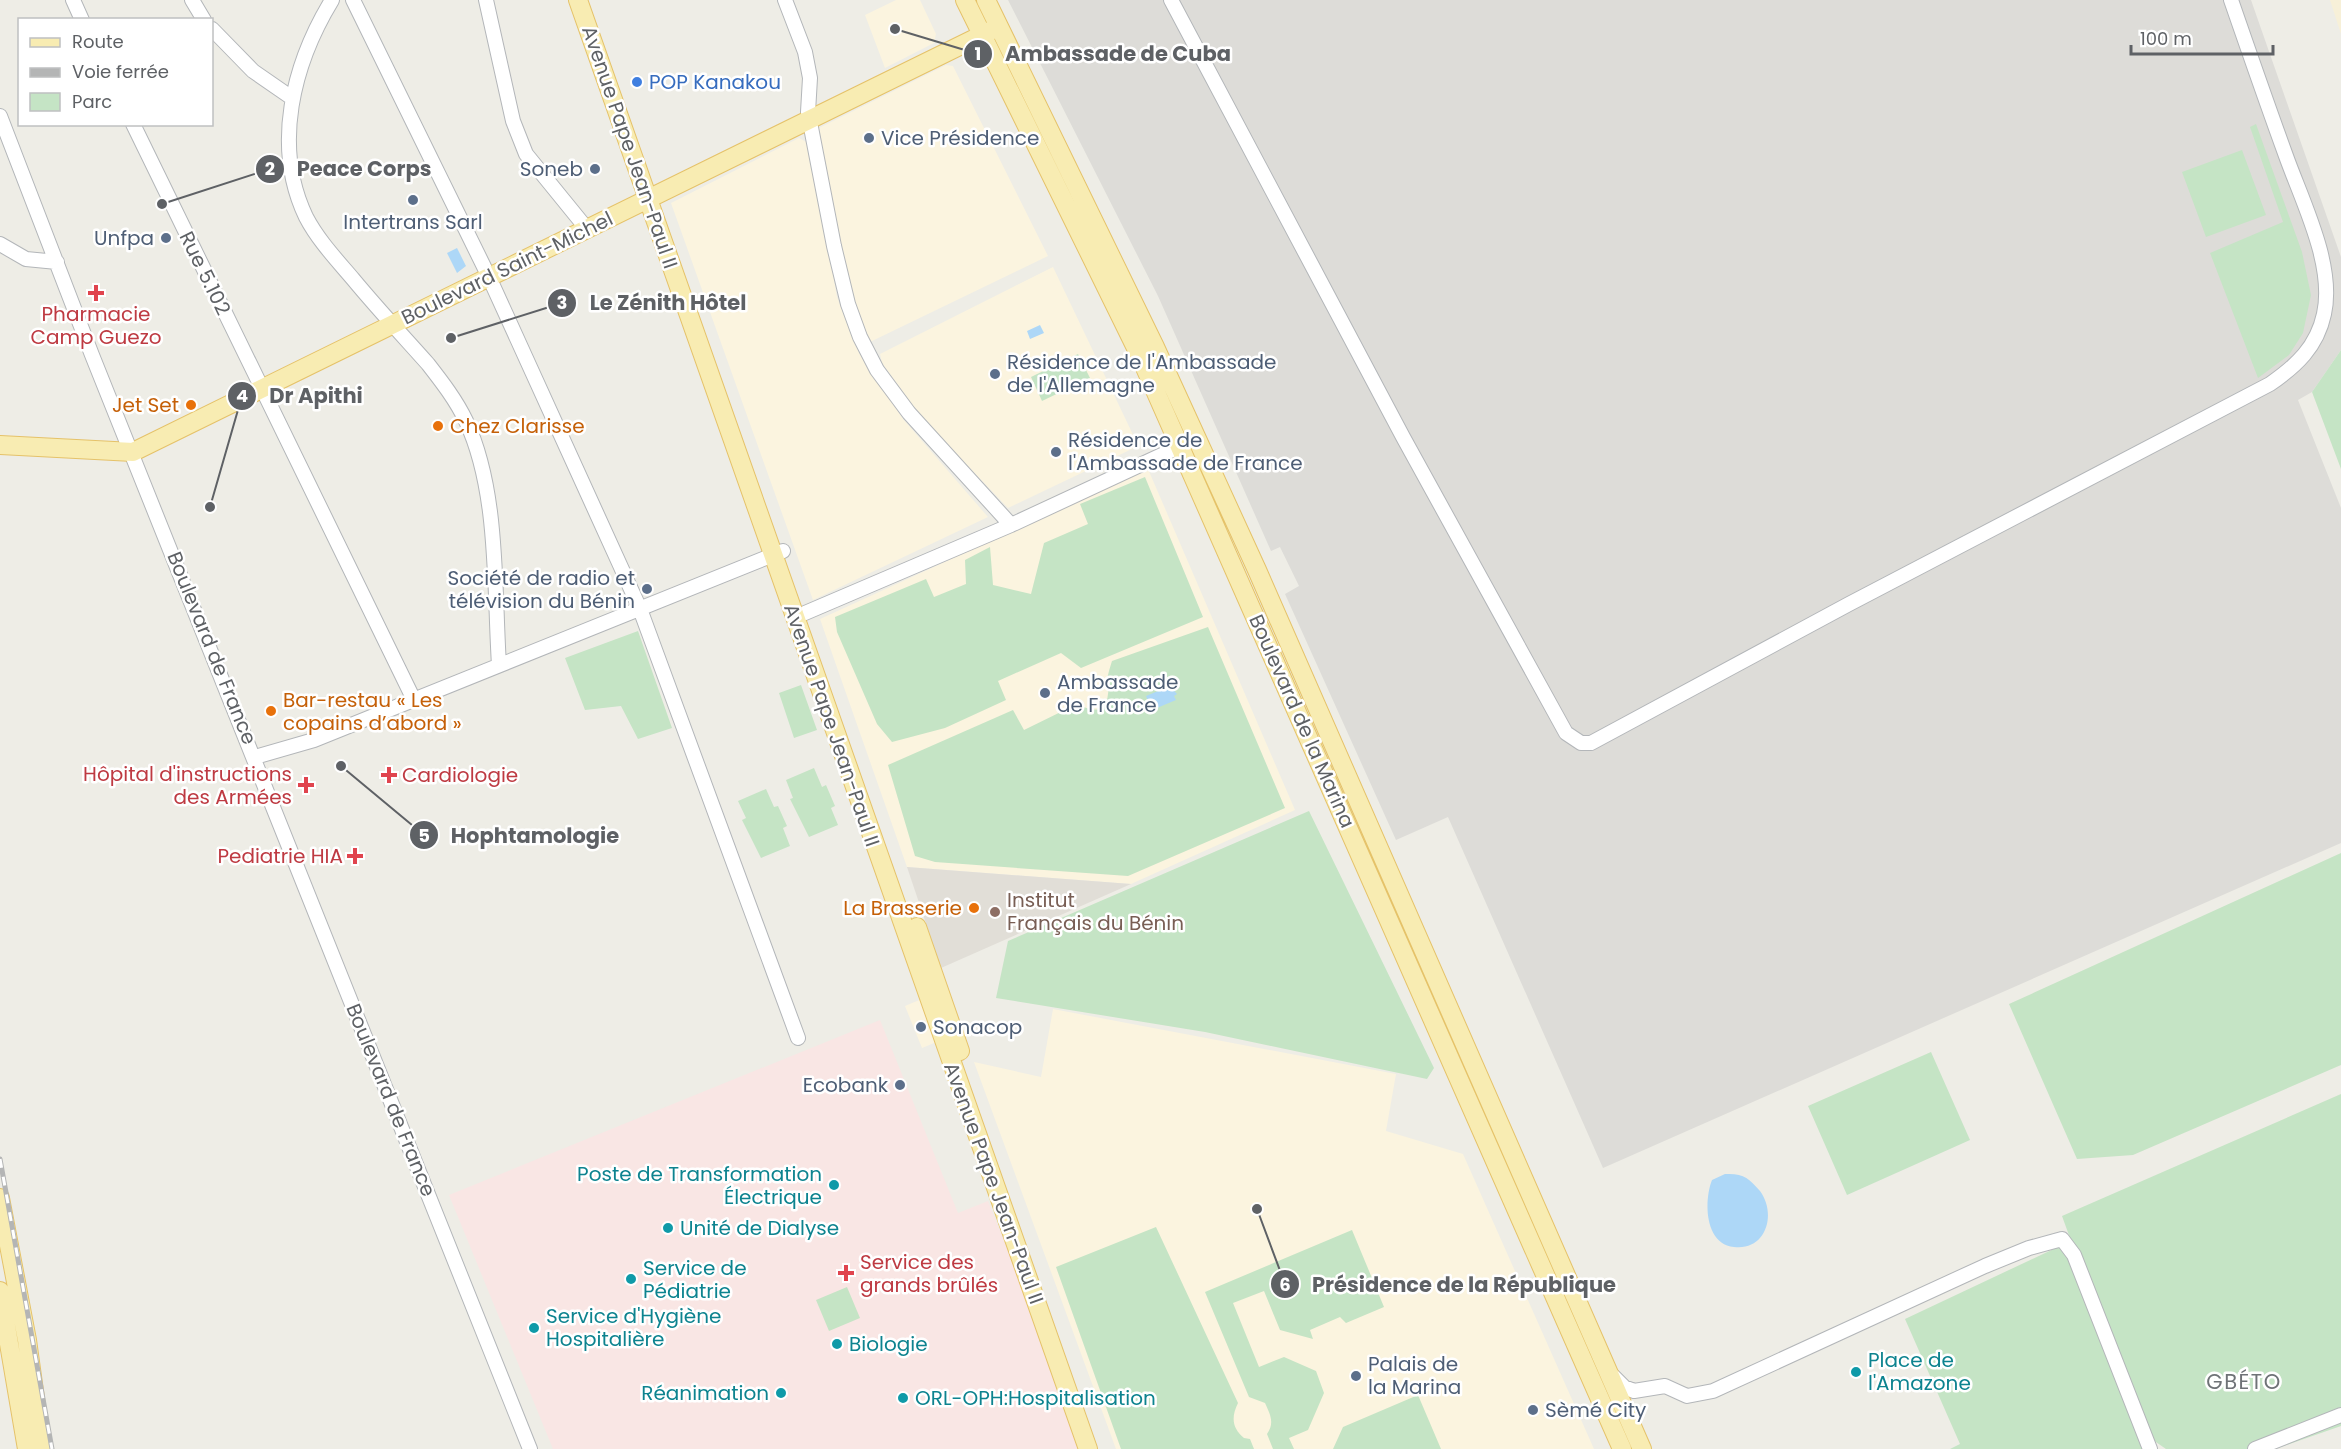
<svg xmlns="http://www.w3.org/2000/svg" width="2341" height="1449" font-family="Poppins,sans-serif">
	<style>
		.commercial { fill: #fbf4df }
		.industrial { fill: #dddcd8 }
		.education { fill: #e1ded7 }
		.medical { fill: #f9e6e4 }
		.green { fill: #c5e4c5 }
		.sand { fill: #f7f0d8 }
		.water { fill: #add7f7 }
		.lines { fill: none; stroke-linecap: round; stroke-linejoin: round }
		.minor-casing { stroke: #b3b6b9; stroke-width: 16 }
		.major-casing { stroke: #e5c269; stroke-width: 20 }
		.minor { stroke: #fff; stroke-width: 14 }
		.major { stroke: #f8ecb2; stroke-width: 18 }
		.rail-casing { stroke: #b4b5b5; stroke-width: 5 }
		.rail { stroke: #fff; stroke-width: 3; stroke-dasharray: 9; stroke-linecap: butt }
		.shop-dot { fill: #3f7fe0; stroke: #fff; stroke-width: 2 }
		.service-dot { fill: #5c6f8a; stroke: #fff; stroke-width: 2 }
		.health-dot { fill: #e0444e; stroke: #fff; stroke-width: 2 }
		.food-dot { fill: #e8710a; stroke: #fff; stroke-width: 2 }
		.education-dot { fill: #8d6e63; stroke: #fff; stroke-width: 2 }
		.culture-dot { fill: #0f9aa8; stroke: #fff; stroke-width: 2 }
		.labels { text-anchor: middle; stroke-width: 5; stroke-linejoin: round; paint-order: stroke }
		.shop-label { font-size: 20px; fill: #366cbe; stroke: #fff; text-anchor: start }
		.service-label { font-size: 20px; fill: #4e5e75; stroke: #fff; text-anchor: start }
		.street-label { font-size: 20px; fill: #5e6165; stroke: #fff }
		.health-label { font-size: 20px; fill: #be3a42; stroke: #fff; text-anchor: end }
		.food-label { font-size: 20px; fill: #c56008; stroke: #fff; text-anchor: end }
		.education-label { font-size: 20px; fill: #785e54; stroke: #fff; text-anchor: start }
		.culture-label { font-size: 20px; fill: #0d838f; stroke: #fff; text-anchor: start }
		.neighbourhood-label { font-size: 21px; letter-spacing: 1.5px; fill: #6f7377; stroke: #fff }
		.leader { fill: none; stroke: #5e6165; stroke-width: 2 }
		.callout-dot { fill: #5e6165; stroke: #fff; stroke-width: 2 }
		.mark-label { font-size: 18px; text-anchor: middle; font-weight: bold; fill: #fff }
		.callout-label { font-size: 21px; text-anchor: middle; font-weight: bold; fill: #5e6165; stroke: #fff; stroke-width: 5; stroke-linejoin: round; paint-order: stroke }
	</style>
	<rect width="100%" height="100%" fill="#eeede6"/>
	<path class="commercial" d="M896,0H920L936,34L934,43L885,68L865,15Z
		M946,65L953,66L1048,256L870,342L849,285L817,129Z
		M799,138L810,144L837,297L859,353L903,419L988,517L813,600L671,203Z
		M1053,267L1136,441L1134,448L1008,508L922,418L882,363L880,354Z
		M1148,469L1295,810L1131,884L907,867L820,619Z
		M924,998L939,1041L922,1048L905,1006Z
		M1053,1009L1396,1074L1386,1131L1463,1154L1594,1449H1116L974,1062L1041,1077Z"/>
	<path class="industrial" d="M1008,0H2251L2341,257V350L2312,392L2298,400L2341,508V843L1603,1168L1448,817L1396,840L1285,594L1299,586L1280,547L1271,551L1158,296Z"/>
	<path class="education" d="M907,867L1131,884L941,968Z"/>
	<path class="medical" d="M880,1020L958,1213L988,1201L1037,1322L1079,1449H553L449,1195Z"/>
	<path class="green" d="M2256,124L2302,252L2311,295L2303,333L2289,355L2258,378L2210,253L2283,222L2250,127Z
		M2242,150L2266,215L2206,237L2182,172Z
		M2341,350V469L2312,392Z
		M1078,354L1090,378L1042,401L1031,377Z
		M1145,477L1203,617L1081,668L1061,653L998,681L1006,700L945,728L892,742L877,724L837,632L835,617L926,579L934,597L966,584L965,560L990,547L993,585L1031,594L1044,543L1088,524L1080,504Z
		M1208,627L1285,808L1128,876L935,862L915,856L888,765L1013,710L1024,730L1077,704C1092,711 1106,715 1108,694C1109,689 1107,685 1107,680C1108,674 1110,667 1112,661Z
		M638,631L672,728L638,739L621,706L585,710L565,658Z
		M801,685L817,730L794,738L779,693Z
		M814,768L822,787L826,785L835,806L831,808L838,825L809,837L790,799L793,798L786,780Z
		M766,789L774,807L778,806L787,826L783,828L790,846L761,858L742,820L746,818L738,801Z
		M1309,811L1434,1068L1427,1079L1205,1032L996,998L1008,941Z
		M2341,853V1065L2133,1155L2077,1159L2009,1004Z
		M1931,1052L1970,1140L1847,1195L1808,1106Z
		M2341,1094V1426L2275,1449H2166L2140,1431L2062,1216Z
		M1156,1227L1238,1403C1231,1417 1232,1428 1244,1438L1250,1439L1254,1449H1121L1056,1267Z
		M1352,1230L1384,1307L1346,1323L1340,1317L1310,1330L1313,1339L1280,1330L1264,1291L1233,1303L1259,1367L1284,1357L1316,1371L1324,1393L1308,1430L1289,1438L1294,1449H1273L1267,1434C1275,1423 1270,1414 1265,1403L1249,1397L1205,1292Z
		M2062,1245L2144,1449H1950L1960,1444L1905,1319Z
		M847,1287L860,1318L829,1331L816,1300Z
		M1418,1395L1441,1449H1333L1343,1427Z"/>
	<path class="sand" d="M2330,0H2341V34Z"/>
	<path class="water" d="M457,248L466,266L457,273L447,253Z
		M1040,325L1044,333L1030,339L1027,331Z
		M1170,686L1177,694L1174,696L1176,700L1152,710L1146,696Z
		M1725,1174C1743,1173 1749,1178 1760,1191C1777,1214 1766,1251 1734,1247C1704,1244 1704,1200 1712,1180Z"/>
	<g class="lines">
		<defs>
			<path id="minor" d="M73,0L82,20
				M192,0L204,20
				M332,0C293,64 272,146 306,217C318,240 336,259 353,279C377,308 403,336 428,364C442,382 456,400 466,421C499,491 494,589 499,665
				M353,0L489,277L640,609L798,1038
				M486,0L513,121L526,154L587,229
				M785,0L805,52L810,78L808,112L834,246L848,304L860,337L877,370L909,413L1011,525
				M1171,0L1403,437L1566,733L1581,743H1591L1849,604L2270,384C2296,366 2317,347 2324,314C2335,265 2302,201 2286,156C2267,104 2249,52 2231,0
				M212,29L253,71L292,98
				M0,116L92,355L530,1449
				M133,124L414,700
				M0,244L26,259L57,262
				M805,613L1011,525L1181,446
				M255,757L314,740L783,551
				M1613,1376L1624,1387L1634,1391L1665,1386L1687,1396L1713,1391L1985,1266L2029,1248L2062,1239L2074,1255L2150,1449
				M2255,1449L2341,1415"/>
			<path id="major" d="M578,0L1088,1449
				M965,0L1139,354L1622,1449
				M986,0L1155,347L1257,570L1642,1449
				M0,445L133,452L992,30
				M917,927L960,1051
				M0,1198L27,1340L42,1449
				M0,1291L27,1449"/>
		</defs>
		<use href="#minor" class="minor-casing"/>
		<use href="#major" class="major-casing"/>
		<use href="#minor" class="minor"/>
		<use href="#major" class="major"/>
		<defs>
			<path id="rail" d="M0,1159L52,1449"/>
		</defs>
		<use href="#rail" class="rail-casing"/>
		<use href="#rail" class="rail"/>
	</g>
	<circle class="shop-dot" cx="637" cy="82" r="6"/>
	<g class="service-dot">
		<circle cx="869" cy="138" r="6"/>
		<circle cx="595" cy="169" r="6"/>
		<circle cx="413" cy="200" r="6"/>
		<circle cx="166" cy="238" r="6"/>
		<circle cx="995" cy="374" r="6"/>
		<circle cx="1056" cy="452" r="6"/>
		<circle cx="647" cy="589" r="6"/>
		<circle cx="1045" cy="693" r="6"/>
		<circle cx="921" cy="1027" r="6"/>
		<circle cx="900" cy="1085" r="6"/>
		<circle cx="1356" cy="1376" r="6"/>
		<circle cx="1533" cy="1410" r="6"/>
	</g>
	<g class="health-dot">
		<path d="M93 284h6v6h6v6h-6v6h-6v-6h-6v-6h6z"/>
		<path d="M386 766h6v6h6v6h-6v6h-6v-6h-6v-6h6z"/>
		<path d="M303 776h6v6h6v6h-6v6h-6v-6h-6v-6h6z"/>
		<path d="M352 847h6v6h6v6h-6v6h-6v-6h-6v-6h6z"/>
		<path d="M843 1264h6v6h6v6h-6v6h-6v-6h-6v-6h6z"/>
	</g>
	<g class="food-dot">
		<circle cx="191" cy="405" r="6"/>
		<circle cx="438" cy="426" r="6"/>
		<circle cx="271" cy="711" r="6"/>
		<circle cx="974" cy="908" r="6"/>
	</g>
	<circle class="education-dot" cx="995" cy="912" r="6"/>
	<g class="culture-dot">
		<circle cx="834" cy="1185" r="6"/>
		<circle cx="668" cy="1228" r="6"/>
		<circle cx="631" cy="1279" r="6"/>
		<circle cx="534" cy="1328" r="6"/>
		<circle cx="837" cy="1344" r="6"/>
		<circle cx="1856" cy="1372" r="6"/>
		<circle cx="781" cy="1393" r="6"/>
		<circle cx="903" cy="1398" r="6"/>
	</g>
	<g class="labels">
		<g class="shop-label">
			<text x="649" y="89">POP Kanakou</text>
		</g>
		<g class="service-label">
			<text x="881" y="145">Vice Présidence</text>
			<text x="583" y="176" text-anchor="end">Soneb</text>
			<text x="413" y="229" text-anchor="middle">Intertrans Sarl</text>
			<text x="154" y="245" text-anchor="end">Unfpa</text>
			<text x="1007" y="369">Résidence de l'Ambassade<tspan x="1007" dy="23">de l'Allemagne</tspan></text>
			<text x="1068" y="447">Résidence de<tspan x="1068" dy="23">l'Ambassade de France</tspan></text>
			<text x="635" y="585" text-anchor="end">Société de radio et<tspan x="635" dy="23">télévision du Bénin</tspan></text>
			<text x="1057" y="689">Ambassade<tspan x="1057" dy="23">de France</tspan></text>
			<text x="933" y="1034">Sonacop</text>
			<text x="888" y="1092" text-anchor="end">Ecobank</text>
			<text x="1368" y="1371">Palais de<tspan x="1368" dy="23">la Marina</tspan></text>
			<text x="1545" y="1417">Sèmé City</text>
		</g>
		<g class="street-label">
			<text transform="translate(630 147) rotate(71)" y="7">Avenue Pape Jean-Paul II</text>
			<text transform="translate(507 268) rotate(-26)" y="7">Boulevard Saint-Michel</text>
			<text transform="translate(205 273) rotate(64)" y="7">Rue 5.102</text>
			<text transform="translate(212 648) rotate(68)" y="7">Boulevard de France</text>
			<text transform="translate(1302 721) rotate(66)" y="7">Boulevard de la Marina</text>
			<text transform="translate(832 725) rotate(71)" y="7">Avenue Pape Jean-Paul II</text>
			<text transform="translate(391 1100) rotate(68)" y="7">Boulevard de France</text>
			<text transform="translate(994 1183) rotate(70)" y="7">Avenue Pape Jean-Paul II</text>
		</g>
		<g class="health-label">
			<text x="96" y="321" text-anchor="middle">Pharmacie<tspan x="96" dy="23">Camp Guezo</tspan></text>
			<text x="292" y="781">Hôpital d'instructions<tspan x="292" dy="23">des Armées</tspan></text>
			<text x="402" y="782" text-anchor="start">Cardiologie</text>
			<text x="343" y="863">Pediatrie HIA</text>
			<text x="860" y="1269" text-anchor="start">Service des<tspan x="860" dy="23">grands brûlés</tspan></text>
		</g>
		<g class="food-label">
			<text x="179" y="412">Jet Set</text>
			<text x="450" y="433" text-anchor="start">Chez Clarisse</text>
			<text x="283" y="707" text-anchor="start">Bar-restau « Les<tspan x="283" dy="23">copains d’abord »</tspan></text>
			<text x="962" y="915">La Brasserie</text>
		</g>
		<g class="education-label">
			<text x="1007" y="907">Institut<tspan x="1007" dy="23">Français du Bénin</tspan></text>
		</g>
		<g class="culture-label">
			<text x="822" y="1181" text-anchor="end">Poste de Transformation<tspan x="822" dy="23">Électrique</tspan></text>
			<text x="680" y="1235">Unité de Dialyse</text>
			<text x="643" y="1275">Service de<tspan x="643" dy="23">Pédiatrie</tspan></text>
			<text x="546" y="1323">Service d'Hygiène<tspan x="546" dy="23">Hospitalière</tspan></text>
			<text x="849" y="1351">Biologie</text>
			<text x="1868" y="1367">Place de<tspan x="1868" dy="23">l'Amazone</tspan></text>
			<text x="769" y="1400" text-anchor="end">Réanimation</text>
			<text x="915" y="1405">ORL-OPH:Hospitalisation</text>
		</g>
		<g class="neighbourhood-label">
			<text x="2244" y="1389">GBÉTO</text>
		</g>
	</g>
	<path class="leader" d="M895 29L978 54M162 204L270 169M451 338L562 303M210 507L242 396M341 766L424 835M1257 1209L1285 1284"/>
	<g class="callout-dot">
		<circle cx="895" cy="29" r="6"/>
		<circle cx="162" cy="204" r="6"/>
		<circle cx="451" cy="338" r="6"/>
		<circle cx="210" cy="507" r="6"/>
		<circle cx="341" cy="766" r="6"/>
		<circle cx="1257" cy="1209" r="6"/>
		<circle cx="978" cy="54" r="15"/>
		<circle cx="270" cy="169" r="15"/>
		<circle cx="562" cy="303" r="15"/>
		<circle cx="242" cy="396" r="15"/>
		<circle cx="424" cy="835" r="15"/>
		<circle cx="1285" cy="1284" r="15"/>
	</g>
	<g class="mark-label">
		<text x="978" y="60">1</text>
		<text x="270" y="175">2</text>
		<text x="562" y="309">3</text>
		<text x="242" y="402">4</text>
		<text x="424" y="842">5</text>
		<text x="1285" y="1291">6</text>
	</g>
	<g class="callout-label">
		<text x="1118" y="61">Ambassade de Cuba</text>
		<text x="364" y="176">Peace Corps</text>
		<text x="668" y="310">Le Zénith Hôtel</text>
		<text x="316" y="403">Dr Apithi</text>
		<text x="535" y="843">Hophtamologie</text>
		<text x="1464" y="1292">Présidence de la République</text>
	</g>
	<rect x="18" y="18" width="195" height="108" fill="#ffffff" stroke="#bfc0c1" stroke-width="1.5"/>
	<rect x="30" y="38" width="30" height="9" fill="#f8ecb2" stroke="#bfc0c1" stroke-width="1.5"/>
	<text x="72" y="48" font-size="18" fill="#5e6165">Route</text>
	<rect x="30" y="68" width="30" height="9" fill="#b4b5b5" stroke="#bfc0c1" stroke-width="1.5"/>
	<text x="72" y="78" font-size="18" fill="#5e6165">Voie ferrée</text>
	<rect x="30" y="93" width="30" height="18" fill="#c5e4c5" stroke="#bfc0c1" stroke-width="1.5"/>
	<text x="72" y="108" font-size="18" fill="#5e6165">Parc</text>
	<path d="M2131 45v9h142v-9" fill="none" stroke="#5e6165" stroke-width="3"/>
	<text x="2140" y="45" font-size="18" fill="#5e6165" stroke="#ffffff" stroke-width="4.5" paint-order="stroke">100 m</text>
</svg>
